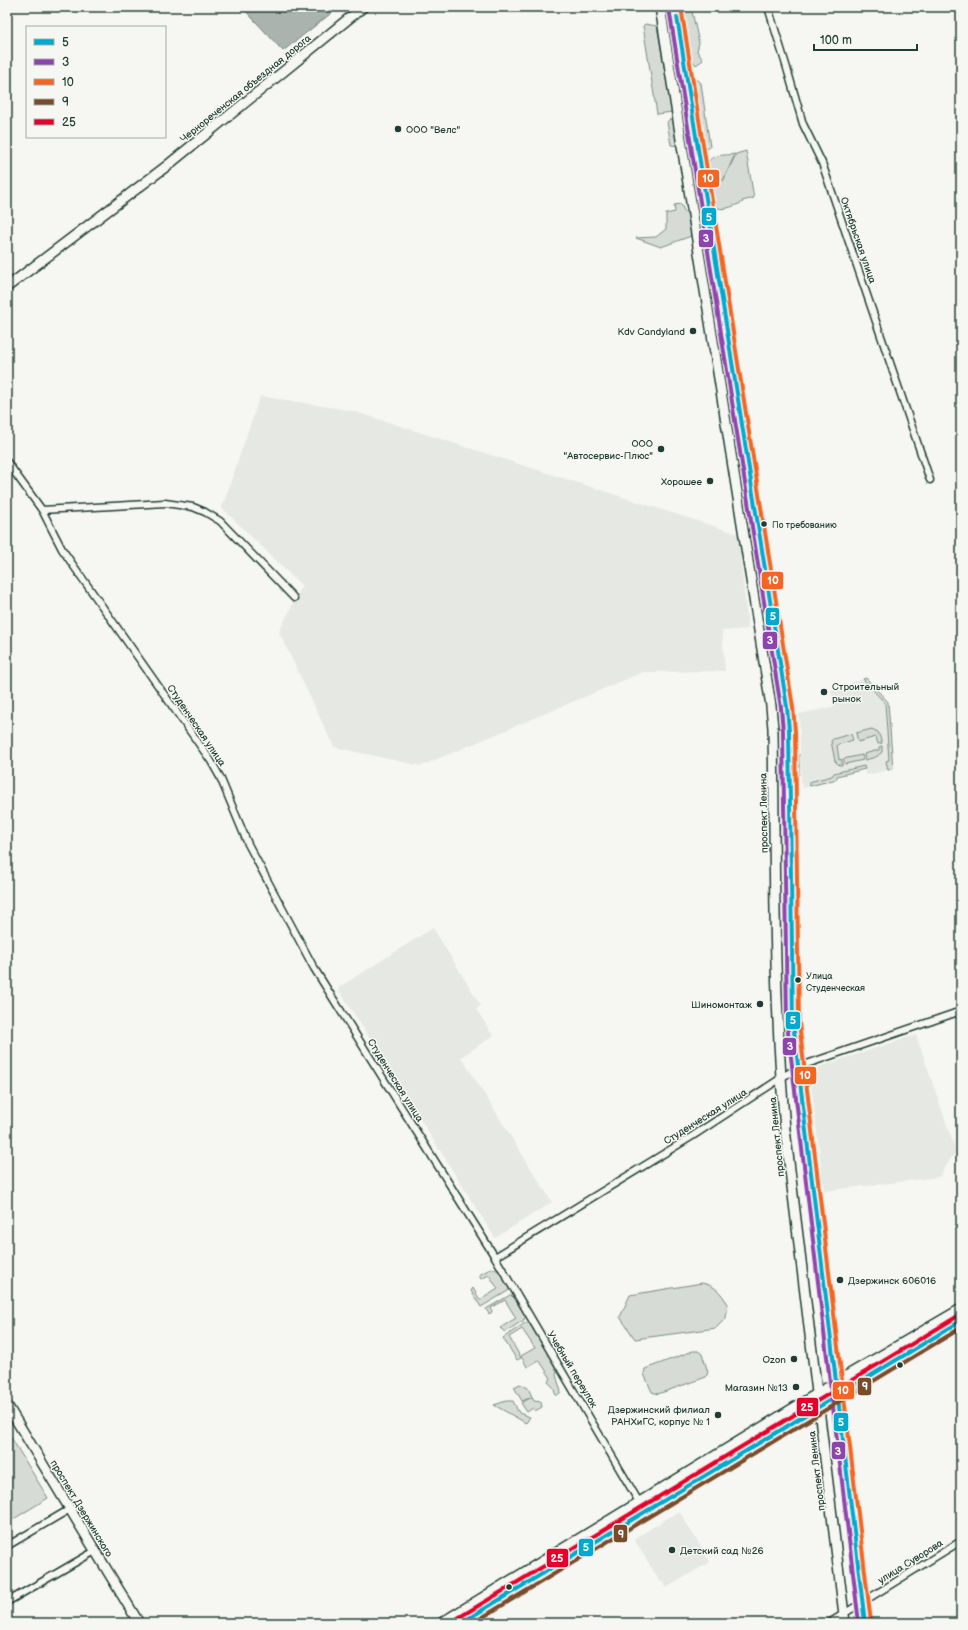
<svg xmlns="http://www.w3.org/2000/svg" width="968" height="1630" font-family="'Balsamiq Sans',sans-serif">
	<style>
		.built { fill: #e6e8e4 }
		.green { fill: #d6dbd6; stroke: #7a8c85 }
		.water { fill: #aab3ae; stroke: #72847d }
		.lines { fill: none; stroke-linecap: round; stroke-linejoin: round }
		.street-casing { stroke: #1f3d34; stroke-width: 9 }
		.secondary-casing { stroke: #1f3d34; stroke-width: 12 }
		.street { stroke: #f6f6f2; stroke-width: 6 }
		.secondary { stroke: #f6f6f2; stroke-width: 9 }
		.bus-1-casing { stroke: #f6f6f2; stroke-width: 7 }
		.bus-2-casing { stroke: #f6f6f2; stroke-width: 7 }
		.bus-3-casing { stroke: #f6f6f2; stroke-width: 7 }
		.bus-4-casing { stroke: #f6f6f2; stroke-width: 7 }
		.bus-5-casing { stroke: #f6f6f2; stroke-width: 7 }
		.bus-1 { stroke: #00a9ce; stroke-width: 4 }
		.bus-2 { stroke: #8e44ad; stroke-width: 4 }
		.bus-3 { stroke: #f26522; stroke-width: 4 }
		.bus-4 { stroke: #7a4b2a; stroke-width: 4 }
		.bus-5 { stroke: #e4002b; stroke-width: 4 }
		.poi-dot { fill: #1f3d34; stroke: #f6f6f2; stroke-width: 1.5 }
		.labels { text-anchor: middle; stroke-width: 3; stroke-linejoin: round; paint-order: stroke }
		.bus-label { font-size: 9px; fill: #1f3d34; stroke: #f6f6f2; text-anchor: start }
		.street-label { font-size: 10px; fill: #1f3d34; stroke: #f6f6f2 }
		.poi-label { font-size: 10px; fill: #1f3d34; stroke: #f6f6f2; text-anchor: end }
		.line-badge { stroke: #f6f6f2; stroke-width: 1.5 }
		.badge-label { font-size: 11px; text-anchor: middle; font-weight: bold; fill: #fff }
	</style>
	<rect width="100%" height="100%" fill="#f6f6f2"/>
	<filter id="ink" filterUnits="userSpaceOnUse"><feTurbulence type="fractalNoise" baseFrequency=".025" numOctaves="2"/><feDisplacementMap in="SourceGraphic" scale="8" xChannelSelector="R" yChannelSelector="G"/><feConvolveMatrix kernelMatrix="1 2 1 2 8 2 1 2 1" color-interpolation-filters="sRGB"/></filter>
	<g filter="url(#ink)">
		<path class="built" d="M260,396L353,411L738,534L748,629L722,631L725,671L643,672L421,766L334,747L279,632L302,586L222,508Z
			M866,678L888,702L893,769L866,775L864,769L837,776V779L803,788L801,781L799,714L834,707L831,690Z
			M433,928L481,1006L476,1009L493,1036L461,1057L552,1202L495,1238L338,988Z
			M916,1035L956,1151L939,1177L824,1191L810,1075L812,1069Z
			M679,1511L710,1562L666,1588L662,1580L660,1582L634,1539Z"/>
		<path class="green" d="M683,7H691L699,43L697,51L703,60L696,65L691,59Z
			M645,24L657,26L672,112L657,114L643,26Z
			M698,80L701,83L710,147L706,150L701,149L690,84L692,81Z
			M670,119L674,122L678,146L671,145L667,122Z
			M746,151L754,198L742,201L743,202C732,207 724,211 713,207L706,165C712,153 724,156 735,154L723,181L736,154Z
			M681,204L684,211L689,215L691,236L661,247L636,238L656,237L666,229V214L675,212L674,205Z
			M866,678L888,702L893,769L888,770L886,761L889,760L885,703L863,679Z
			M872,729L878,732L882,743L878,744L876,737L858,742L856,733Z
			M851,734L853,740L837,745L839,760L841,759L843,765H839L835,761L831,741L833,739Z
			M882,746V752L876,757L865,760L864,754L879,750V747Z
			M799,754V775H797L795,774L794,755Z
			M862,755L863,760L845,764L843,759Z
			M864,766L865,769L837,776V779L810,786L809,782L832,776L834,773Z
			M492,1268L499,1271L510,1288L508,1291L481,1307L471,1291L473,1288L480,1300L498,1289L489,1275L481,1279L479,1275Z
			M702,1283C716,1286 720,1292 728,1304L726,1318L716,1328L635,1339L620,1317L630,1295Z
			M510,1295L517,1299L526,1315L524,1320L505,1332L500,1328L516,1318L505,1300L491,1308L492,1312L489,1314L486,1309Z
			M525,1323H529L540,1337L558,1368L556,1375L561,1392L556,1396L553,1387L548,1382L551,1378L539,1360L527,1367L521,1356L535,1348L522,1329L509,1337L521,1358L517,1360L503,1338Z
			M693,1351H698L702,1354L708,1372L706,1377L658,1394L652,1392L644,1374L645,1369Z
			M520,1384L528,1388L534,1401L541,1402L542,1407L535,1411L533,1408L527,1412L521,1403L532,1397L522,1401L514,1387Z
			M506,1401H513L519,1413L530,1417L526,1423L494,1405Z
			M7,1431L48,1498L7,1523Z"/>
		<path class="water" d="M242,7H339L283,51Z"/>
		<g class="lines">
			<defs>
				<path id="street" d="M768,7L786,65L803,124L822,163L930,480
					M7,462L42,510L62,549L73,565L211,761L220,777L248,844L314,968L495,1257L639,1502
					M42,510L165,503L193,507L205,512L220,521L294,598
					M495,1257L691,1137L798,1067L961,1011
					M7,1546L70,1509
					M7,1602L95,1551
					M829,1623L961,1541"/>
				<path id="secondary" d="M660,7L771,706L773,728C775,861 773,996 785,1129L845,1623
					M675,7L787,707L789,731L793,1023L865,1623
					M7,287L168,165L363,7
					M7,1405L139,1623
					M441,1623L851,1373L961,1309
					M461,1623L961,1321"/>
			</defs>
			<use href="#street" class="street-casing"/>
			<use href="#secondary" class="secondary-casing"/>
			<use href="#street" class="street"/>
			<use href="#secondary" class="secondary"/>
			<defs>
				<path id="bus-1" d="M677,17L787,707L789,731L793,1023L865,1623
					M461,1623L961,1321"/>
				<path id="bus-2" d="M669,8L781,708L783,731L787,1024L859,1623"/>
				<path id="bus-3" d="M681,7L793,707L795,731L799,1023L871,1622"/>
				<path id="bus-4" d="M473,1623L961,1328"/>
				<path id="bus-5" d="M458,1618L958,1316"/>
			</defs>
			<use href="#bus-1" class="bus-1-casing"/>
			<use href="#bus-2" class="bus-2-casing"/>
			<use href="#bus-3" class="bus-3-casing"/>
			<use href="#bus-4" class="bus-4-casing"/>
			<use href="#bus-5" class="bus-5-casing"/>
			<use href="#bus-1" class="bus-1"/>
			<use href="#bus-2" class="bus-2"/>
			<use href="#bus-3" class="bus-3"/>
			<use href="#bus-4" class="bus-4"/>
			<use href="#bus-5" class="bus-5"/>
		</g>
	</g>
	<g class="poi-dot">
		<circle cx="398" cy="129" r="4"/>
		<circle cx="693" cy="331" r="4"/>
		<circle cx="661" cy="449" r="4"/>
		<circle cx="710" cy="481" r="4"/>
		<circle cx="764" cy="524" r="3.5"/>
		<circle cx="824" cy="692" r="4"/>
		<circle cx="798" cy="980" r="3.5"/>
		<circle cx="760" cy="1004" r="4"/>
		<circle cx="840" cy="1280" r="4"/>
		<circle cx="794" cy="1359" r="4"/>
		<circle cx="900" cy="1365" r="3.5"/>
		<circle cx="796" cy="1387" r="4"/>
		<circle cx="718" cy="1415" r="4"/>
		<circle cx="672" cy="1550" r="4"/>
		<circle cx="509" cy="1587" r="3.5"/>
	</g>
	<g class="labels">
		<g class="bus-label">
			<text x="772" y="528">По требованию</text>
			<text x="806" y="979">Улица<tspan x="806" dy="12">Студенческая</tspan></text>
		</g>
		<g class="street-label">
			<text transform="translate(245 88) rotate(-39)" y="4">Чернореченская объездная дорога</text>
			<text transform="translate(859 240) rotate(71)" y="4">Октябрьская улица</text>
			<text transform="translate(197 725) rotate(56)" y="4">Студенческая улица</text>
			<text transform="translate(763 813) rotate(-91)" y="4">проспект Ленина</text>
			<text transform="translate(396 1080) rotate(58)" y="4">Студенческая улица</text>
			<text transform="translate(705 1116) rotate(-32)" y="4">Студенческая улица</text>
			<text transform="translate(776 1137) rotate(-96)" y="4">проспект Ленина</text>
			<text transform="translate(573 1369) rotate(59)" y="4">Учебный переулок</text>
			<text transform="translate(816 1471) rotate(-97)" y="4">проспект Ленина</text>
			<text transform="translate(82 1508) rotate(59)" y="4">проспект Дзержинского</text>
			<text transform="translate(910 1561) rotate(-32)" y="4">улица Суворова</text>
		</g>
		<g class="poi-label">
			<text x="406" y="133" text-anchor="start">ООО "Велс"</text>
			<text x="685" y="335">Kdv Candyland</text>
			<text x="653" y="447">ООО<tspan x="653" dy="12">"Автосервис-Плюс"</tspan></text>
			<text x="702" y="485">Хорошее</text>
			<text x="832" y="690" text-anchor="start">Строительный<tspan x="832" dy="12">рынок</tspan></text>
			<text x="752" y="1008">Шиномонтаж</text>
			<text x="848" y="1284" text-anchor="start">Дзержинск 606016</text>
			<text x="786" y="1363">Ozon</text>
			<text x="788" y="1391">Магазин №13</text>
			<text x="710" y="1413">Дзержинский филиал<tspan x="710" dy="12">РАНХиГС, корпус № 1</tspan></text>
			<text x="680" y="1554" text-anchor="start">Детский сад №26</text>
		</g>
	</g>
	<g class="line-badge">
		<rect x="697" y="169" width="23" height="19" rx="4" fill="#f26522"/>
		<rect x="701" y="207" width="16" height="19" rx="4" fill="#00a9ce"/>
		<rect x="698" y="229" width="16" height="19" rx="4" fill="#8e44ad"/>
		<rect x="761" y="571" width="23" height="19" rx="4" fill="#f26522"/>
		<rect x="765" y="607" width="15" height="19" rx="4" fill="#00a9ce"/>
		<rect x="762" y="631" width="16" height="19" rx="4" fill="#8e44ad"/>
		<rect x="785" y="1011" width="16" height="19" rx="4" fill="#00a9ce"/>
		<rect x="782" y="1037" width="15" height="19" rx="4" fill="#8e44ad"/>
		<rect x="794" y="1066" width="23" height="19" rx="4" fill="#f26522"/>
		<rect x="857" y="1377" width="15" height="19" rx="4" fill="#7a4b2a"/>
		<rect x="832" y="1381" width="23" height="19" rx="4" fill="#f26522"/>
		<rect x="796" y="1397" width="23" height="20" rx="4" fill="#e4002b"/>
		<rect x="833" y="1412" width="16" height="20" rx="4" fill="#00a9ce"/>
		<rect x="831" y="1441" width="15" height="19" rx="4" fill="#8e44ad"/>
		<rect x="613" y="1524" width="15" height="19" rx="4" fill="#7a4b2a"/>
		<rect x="578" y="1538" width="16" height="19" rx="4" fill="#00a9ce"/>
		<rect x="546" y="1548" width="23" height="20" rx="4" fill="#e4002b"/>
	</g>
	<g class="badge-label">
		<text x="708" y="182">10</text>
		<text x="709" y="221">5</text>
		<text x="706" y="242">3</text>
		<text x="773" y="584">10</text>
		<text x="773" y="620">5</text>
		<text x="770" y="644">3</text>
		<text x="793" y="1024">5</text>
		<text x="790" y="1050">3</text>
		<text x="805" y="1079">10</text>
		<text x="865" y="1390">9</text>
		<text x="843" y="1394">10</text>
		<text x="807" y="1411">25</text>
		<text x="841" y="1426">5</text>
		<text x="838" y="1455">3</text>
		<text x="621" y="1538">9</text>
		<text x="586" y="1551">5</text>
		<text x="557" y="1562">25</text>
	</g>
	<rect width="968" height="1630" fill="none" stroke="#f6f6f2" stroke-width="24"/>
	<rect x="12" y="12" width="944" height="1606" fill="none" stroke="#1f3d34" stroke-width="1.5" filter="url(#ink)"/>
	<rect x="26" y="26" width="140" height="112" fill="#f6f6f2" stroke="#a0aca6"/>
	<rect x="34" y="39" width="20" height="6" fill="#00a9ce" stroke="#a0aca6"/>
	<text x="62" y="46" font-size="12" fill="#1f3d34">5</text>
	<rect x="34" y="59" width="20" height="6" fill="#8e44ad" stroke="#a0aca6"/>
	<text x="62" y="66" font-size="12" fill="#1f3d34">3</text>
	<rect x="34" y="79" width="20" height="6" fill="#f26522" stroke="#a0aca6"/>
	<text x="62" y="86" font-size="12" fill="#1f3d34">10</text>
	<rect x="34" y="99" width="20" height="6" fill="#7a4b2a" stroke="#a0aca6"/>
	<text x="62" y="106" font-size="12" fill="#1f3d34">9</text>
	<rect x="34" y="119" width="20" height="6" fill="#e4002b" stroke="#a0aca6"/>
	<text x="62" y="126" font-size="12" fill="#1f3d34">25</text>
	<path d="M814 44v6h103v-6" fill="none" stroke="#1f3d34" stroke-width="2"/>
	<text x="820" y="44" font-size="12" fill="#1f3d34" stroke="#f6f6f2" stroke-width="3" paint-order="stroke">100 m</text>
</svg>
